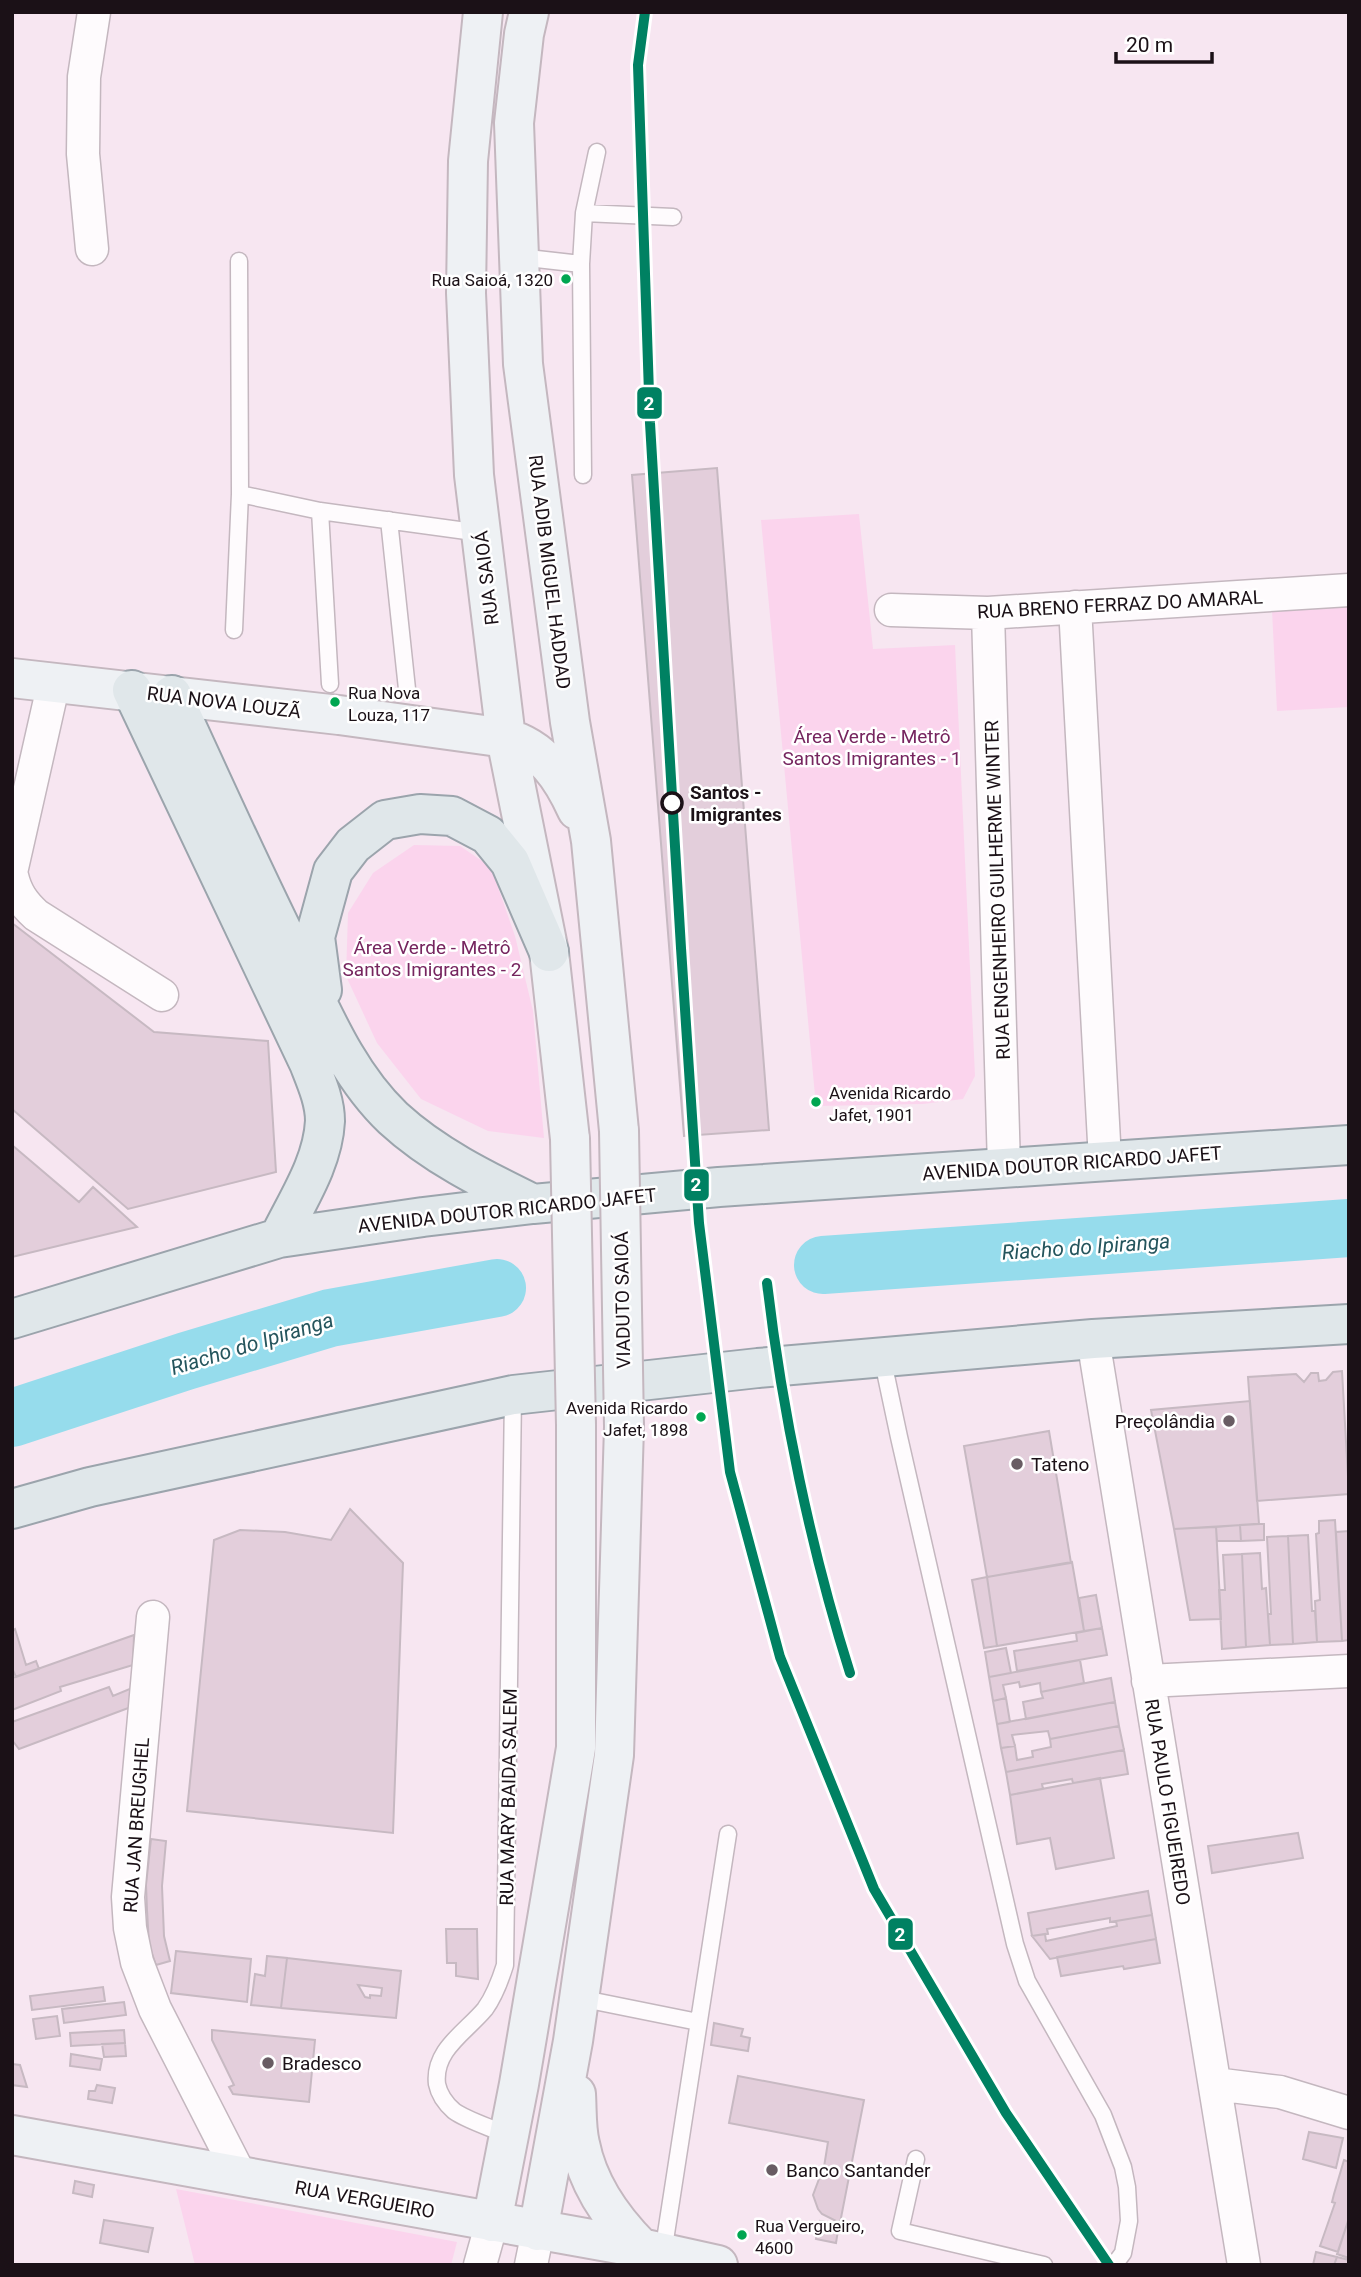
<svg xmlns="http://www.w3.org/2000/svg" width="1361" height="2277" font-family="Roboto,sans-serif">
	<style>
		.green { fill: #fbd4ed }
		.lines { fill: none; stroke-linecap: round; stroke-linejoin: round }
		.river { stroke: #96dcec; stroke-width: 58 }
		.building { fill: #e3cedb; stroke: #c7b9c2; stroke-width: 2; fill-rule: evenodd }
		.lane-casing { stroke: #c4b7bf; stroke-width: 19 }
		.street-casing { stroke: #c4b7bf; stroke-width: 35 }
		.secondary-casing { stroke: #c4b7bf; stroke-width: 42 }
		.primary-casing { stroke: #9ba4ac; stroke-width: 42 }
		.lane { stroke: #fefbfd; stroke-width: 16 }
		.street { stroke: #fefbfd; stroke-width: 32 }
		.secondary { stroke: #eef1f4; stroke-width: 38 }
		.primary { stroke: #e0e7ea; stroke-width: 38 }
		.secondary-bridge-casing { stroke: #c4b7bf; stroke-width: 42; stroke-linecap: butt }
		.secondary-bridge { stroke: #eef1f4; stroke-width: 38 }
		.metro-1-casing { stroke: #fff; stroke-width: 16 }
		.metro-1 { stroke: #008162; stroke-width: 10 }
		.bus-dot { fill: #00a651; stroke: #fff; stroke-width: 2.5 }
		.stop-dot { fill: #fff; stroke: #1b1117; stroke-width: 3.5 }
		.poi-dot { fill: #685c63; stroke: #fff; stroke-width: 2.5 }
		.labels { text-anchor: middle; stroke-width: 5; stroke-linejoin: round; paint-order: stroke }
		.bus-label { font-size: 17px; fill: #1b1117; stroke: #fff; text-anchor: start }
		.street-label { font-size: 19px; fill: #1b1117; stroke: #fff }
		.park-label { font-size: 19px; fill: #76255f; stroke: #fff }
		.stop-label { font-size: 19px; font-weight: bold; fill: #1b1117; stroke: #fff; text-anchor: start }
		.poi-label { font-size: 19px; fill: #1b1117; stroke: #fff; text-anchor: start }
		.water-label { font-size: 21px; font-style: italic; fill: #25555d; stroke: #fff }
		.line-badge { stroke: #fff; stroke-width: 2.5 }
		.badge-label { font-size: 19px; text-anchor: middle; font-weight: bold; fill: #fff }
	</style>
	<rect width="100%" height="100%" fill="#f7e6f1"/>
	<path class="green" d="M859,514L873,649L955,645L975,1076L963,1099L923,1104L816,1106L761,520Z
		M1349,606V707L1277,711L1272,610Z
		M414,845L460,846L491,867L515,936L533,1011L544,1138L488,1131L421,1099L377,1043L346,976L348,913L373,873Z
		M176,2189L457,2242L451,2265H195Z"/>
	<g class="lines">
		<path class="river" d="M823,1265L1349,1228
			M12,1418L186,1361L330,1318L497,1288"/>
	</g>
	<path class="building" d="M717,468L769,1130L684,1136L632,475Z
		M12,923L154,1032L268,1041L276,1172L128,1209L12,1109Z
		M12,1145L79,1202L93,1187L137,1227L12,1257Z
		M1342,1371L1349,1494L1257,1501L1248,1377L1296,1374L1304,1382L1311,1373H1318L1319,1381L1326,1380L1333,1372Z
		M1250,1401L1259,1524L1174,1529L1151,1410Z
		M1049,1431L1071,1563L987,1577L964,1446Z
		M350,1509L403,1563L393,1833L187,1811L214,1540L240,1530L285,1532L331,1540Z
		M1335,1520L1342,1641L1317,1642L1315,1601L1320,1600L1316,1534L1319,1533V1521Z
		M1254,1524H1264V1540L1241,1541L1240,1525Z
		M1240,1525L1241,1541H1217L1216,1527Z
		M1216,1527L1221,1619L1190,1620L1174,1529Z
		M1349,1531V1640L1342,1641L1336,1532Z
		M1308,1535L1312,1611H1315L1317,1642L1293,1644L1288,1536Z
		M1288,1536L1293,1644L1270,1645L1268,1614H1271L1267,1537Z
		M1260,1553L1262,1589L1266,1588L1270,1645L1246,1647L1242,1554Z
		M1242,1554L1246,1647L1222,1649L1219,1590H1225L1223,1555Z
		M1072,1562L1084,1631L997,1646L987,1577Z
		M987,1577L997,1646L984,1648L972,1580Z
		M1096,1595L1102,1628L1084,1631L1079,1598Z
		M1102,1628L1107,1655L1017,1671L1014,1651L1077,1641L1076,1633Z
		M15,1629L26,1665L36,1661L39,1669L16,1677L12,1668V1631Z
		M134,1635L133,1665L60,1687L61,1691L12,1710V1678Z
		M1006,1648L1011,1673L989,1677L985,1652Z
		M1080,1660L1084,1683L1041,1692L1040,1683L1020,1687L1019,1682L1003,1685L1006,1698L993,1701L989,1677Z
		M1111,1678L1115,1702L1026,1719L1023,1702L1043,1698L1041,1692Z
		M109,1687L113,1696L132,1688L131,1707L19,1749L12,1740V1722Z
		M1006,1698L1010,1722L997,1724L993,1701Z
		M1115,1702L1119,1726L1050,1739L1048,1731L1012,1735L1015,1746L1001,1748L997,1724Z
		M1119,1726L1124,1750L1006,1772L1001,1748L1015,1746L1017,1760L1033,1757L1032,1751L1051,1747L1050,1739Z
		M1124,1750L1128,1774L1073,1783L1072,1779L1042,1784L1043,1789L1010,1795L1006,1772Z
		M1100,1778L1114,1858L1056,1869L1050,1838L1017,1844L1010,1795Z
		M1298,1833L1303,1858L1212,1873L1208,1846Z
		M151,1839L166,1841L162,1886L164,1936L170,1961L156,1965L149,1945L147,1910L146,1885Z
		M1148,1891L1152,1915L1110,1922V1918L1047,1929L1048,1934L1032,1936L1028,1913Z
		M1152,1915L1156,1939L1050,1959L1032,1936L1045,1934L1046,1941L1117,1926L1116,1921Z
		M446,1929H477L478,1979L456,1976V1963H447Z
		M1156,1939L1160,1963L1124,1969L1123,1966L1061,1976L1057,1957Z
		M176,1951L251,1959L247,2002L171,1993Z
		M267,1956L287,1958L281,2008L251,2005L255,1974L265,1976Z
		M287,1958L401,1971L396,2018L281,2008ZM358,1985L382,1988L381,1996L370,1995V1998L365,1997Z
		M103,1987L105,2001L32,2010L30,1996Z
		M124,2002L126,2015L64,2023L62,2009Z
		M57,2016L60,2036L36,2039L33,2019Z
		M714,2023L743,2029L741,2036L750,2038L748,2051L711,2045Z
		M124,2030L125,2043L71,2046L70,2033Z
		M212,2030L315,2040L309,2102L233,2094L229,2087L234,2085L212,2040Z
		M125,2043L126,2056L104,2057L102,2044Z
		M71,2054L102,2059L100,2070L70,2066Z
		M12,2064L20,2065L27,2087L12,2085Z
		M738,2076L864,2100L840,2223L822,2214L818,2209L813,2195L819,2179L830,2168L824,2167L828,2142L729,2123Z
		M97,2085L115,2088L112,2103L88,2099L89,2091H95Z
		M1309,2132L1343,2138L1336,2168L1303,2159Z
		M1344,2160L1349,2162V2218L1338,2252L1320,2246L1335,2203L1332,2202L1334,2194Z
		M75,2181L94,2185L92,2197L73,2193Z
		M1349,2218V2258L1337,2254Z
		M104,2220L153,2228L148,2252L100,2243Z
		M820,2221L839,2224L836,2243L816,2239Z
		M1316,2252L1337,2257L1334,2265H1313Z
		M1337,2257L1349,2260V2265H1334Z"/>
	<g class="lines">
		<defs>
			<path id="lane" d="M584,213L673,217
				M519,257L581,264L583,475
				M239,261L240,494L320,511L481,533
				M581,264L584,213L597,152
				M320,511L330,684
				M389,520L407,689
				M234,630L240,494
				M882,1357L899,1437L1015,1944L1027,1981L1103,2115L1123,2167L1127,2187L1129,2221L1123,2253L1114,2265
				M579,1998L698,2022
				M509,2136C493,2128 468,2121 454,2111C446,2104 439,2094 437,2084C433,2050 466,2032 485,2009C495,1995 500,1981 505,1965L513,1395
				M916,2159L900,2231L1044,2265
				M663,2253L728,1834"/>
			<path id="street" d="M92,249L83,154L84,77L94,12
				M1075,607L1105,1160
				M891,610L988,613L1349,590
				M988,613L1004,1167
				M12,868L54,682
				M12,876C16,893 23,903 36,915L162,995
				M1093,1339L1244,2265
				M153,1617L128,1897L130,1928L137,1962L155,2009L241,2177
				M1148,1681L1349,1671
				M1215,2084L1280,2092L1349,2113
				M480,2265L492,2222
				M531,2265L538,2231"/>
			<path id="secondary" d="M483,12L468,161L466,293L474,475L506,738L549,952L570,1139
				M529,12L524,34L514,123L523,364L570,722L591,841L619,1131
				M12,678L339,715L506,738C543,748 562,777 577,810
				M576,2094C577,2110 576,2128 580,2144C588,2185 612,2219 641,2248
				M12,2135L641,2248L718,2265
				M492,2222L519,2084L576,1748V1425
				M538,2231L573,2041L614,1755L624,1427"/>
			<path id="primary" d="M132,690L309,1063C316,1081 325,1101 325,1121C323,1163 297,1201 279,1238
				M172,695C214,786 254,876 299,965C325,1019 349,1076 393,1118C433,1155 484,1180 533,1204
				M322,990L315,937L333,871L353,845L385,820L420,814L452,816L488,835L510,862L549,952
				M12,1319L279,1238L423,1217L533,1204L719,1187L1349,1145
				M12,1509L90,1487L513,1395L758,1368L1093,1339L1349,1324"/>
		</defs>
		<use href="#lane" class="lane-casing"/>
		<use href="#street" class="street-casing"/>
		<use href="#secondary" class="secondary-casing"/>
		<use href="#primary" class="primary-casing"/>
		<use href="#lane" class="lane"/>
		<use href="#street" class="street"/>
		<use href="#secondary" class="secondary"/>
		<use href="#primary" class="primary"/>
		<defs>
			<path id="secondary-bridge" d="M619,1131L624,1427
				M570,1139L576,1425"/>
		</defs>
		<use href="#secondary-bridge" class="secondary-bridge-casing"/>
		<use href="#secondary-bridge" class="secondary-bridge"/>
		<defs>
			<path id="metro-1" d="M645,12L638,65L650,423L681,948L699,1223L730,1472L780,1657L874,1889L1006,2113L1109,2265
				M767,1283C782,1411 811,1550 850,1673"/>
		</defs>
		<use href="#metro-1" class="metro-1-casing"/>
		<use href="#metro-1" class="metro-1"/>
	</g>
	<g class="bus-dot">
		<circle cx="566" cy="279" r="6"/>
		<circle cx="335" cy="702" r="6"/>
		<circle cx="816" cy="1102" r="6"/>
		<circle cx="701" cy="1417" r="6"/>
		<circle cx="742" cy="2235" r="6"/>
	</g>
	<circle class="stop-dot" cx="672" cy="803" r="10"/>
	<g class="poi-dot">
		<circle cx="1229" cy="1421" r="7"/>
		<circle cx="1017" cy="1464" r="7"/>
		<circle cx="268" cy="2063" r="7"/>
		<circle cx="772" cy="2170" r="7"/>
	</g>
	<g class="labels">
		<g class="bus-label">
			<text x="553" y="286" text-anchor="end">Rua Saioá, 1320</text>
			<text x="348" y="699">Rua Nova<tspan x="348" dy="22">Louza, 117</tspan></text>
			<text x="829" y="1099">Avenida Ricardo<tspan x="829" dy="22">Jafet, 1901</tspan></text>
			<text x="688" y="1414" text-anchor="end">Avenida Ricardo<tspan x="688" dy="22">Jafet, 1898</tspan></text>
			<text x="755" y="2232">Rua Vergueiro,<tspan x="755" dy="22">4600</tspan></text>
		</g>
		<g class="street-label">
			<text transform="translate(550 572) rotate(83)" y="7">RUA ADIB MIGUEL HADDAD</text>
			<text transform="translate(486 578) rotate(-97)" y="7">RUA SAIOÁ</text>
			<text transform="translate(1120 604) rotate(-3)" y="7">RUA BRENO FERRAZ DO AMARAL</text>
			<text transform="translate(224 702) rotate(7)" y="7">RUA NOVA LOUZÃ</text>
			<text transform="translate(997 890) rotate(-92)" y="7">RUA ENGENHEIRO GUILHERME WINTER</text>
			<text transform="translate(1072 1163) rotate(-4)" y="7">AVENIDA DOUTOR RICARDO JAFET</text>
			<text transform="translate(507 1210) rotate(-6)" y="7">AVENIDA DOUTOR RICARDO JAFET</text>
			<text transform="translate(622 1300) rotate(-91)" y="7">VIADUTO SAIOÁ</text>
			<text transform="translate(508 1797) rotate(-89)" y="7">RUA MARY BAIDA SALEM</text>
			<text transform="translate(1168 1802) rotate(81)" y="7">RUA PAULO FIGUEIREDO</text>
			<text transform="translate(136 1825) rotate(-86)" y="7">RUA JAN BREUGHEL</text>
			<text transform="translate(365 2199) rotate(10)" y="7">RUA VERGUEIRO</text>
		</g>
		<g class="park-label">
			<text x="872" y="743">Área Verde - Metrô<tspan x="872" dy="22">Santos Imigrantes - 1</tspan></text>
			<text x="432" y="954">Área Verde - Metrô<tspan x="432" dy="22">Santos Imigrantes - 2</tspan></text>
		</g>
		<g class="stop-label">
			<text x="690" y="799">Santos -<tspan x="690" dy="22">Imigrantes</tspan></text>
		</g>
		<g class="poi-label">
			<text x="1215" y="1428" text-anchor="end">Preçolândia</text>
			<text x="1031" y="1471">Tateno</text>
			<text x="282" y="2070">Bradesco</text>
			<text x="786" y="2177">Banco Santander</text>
		</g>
		<g class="water-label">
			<text transform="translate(1086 1247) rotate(-4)" y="7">Riacho do Ipiranga</text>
			<text transform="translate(252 1344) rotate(-17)" y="7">Riacho do Ipiranga</text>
		</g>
	</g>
	<g class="line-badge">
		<rect x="636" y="386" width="27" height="34" rx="7" fill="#008162"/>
		<rect x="683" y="1168" width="27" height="34" rx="7" fill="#008162"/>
		<rect x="887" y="1917" width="27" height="34" rx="7" fill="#008162"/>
	</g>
	<g class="badge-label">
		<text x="649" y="410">2</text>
		<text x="696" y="1191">2</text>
		<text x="900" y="1941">2</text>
	</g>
	<rect width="1361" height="2277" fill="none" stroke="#1b1117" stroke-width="28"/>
	<path d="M1116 52v10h96v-10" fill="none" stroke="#1b1117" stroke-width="3.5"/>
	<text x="1126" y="52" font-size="21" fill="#1b1117" stroke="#ffffff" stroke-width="5" paint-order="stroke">20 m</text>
</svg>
